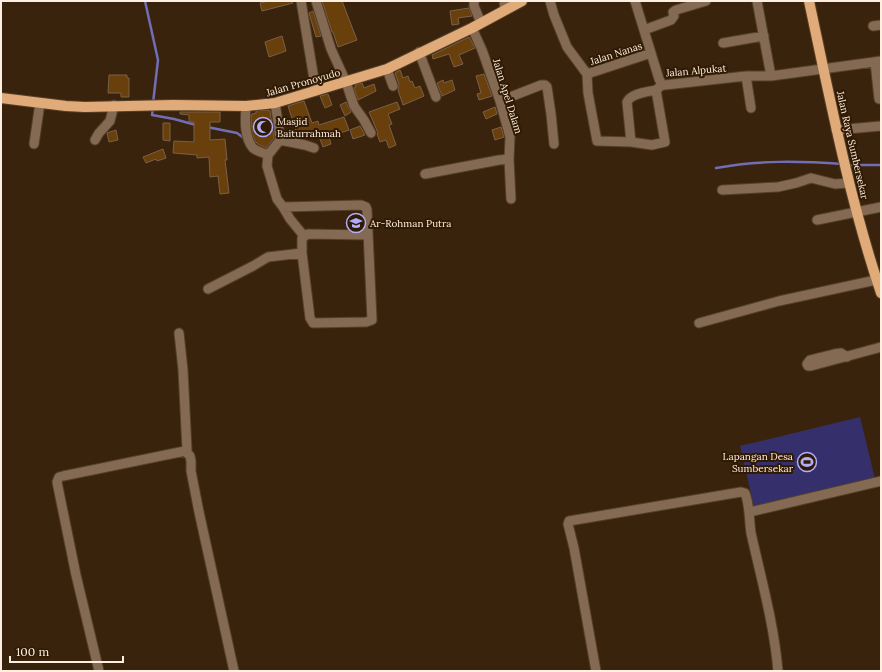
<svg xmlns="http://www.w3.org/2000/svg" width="882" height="672" font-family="Lora,serif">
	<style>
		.green { fill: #35306c }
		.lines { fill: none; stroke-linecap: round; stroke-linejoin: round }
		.stream { stroke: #706eb4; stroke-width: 2.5 }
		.building { fill: #693f0b; stroke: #7a6048 }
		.minor-casing { stroke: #55402a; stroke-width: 11 }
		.major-casing { stroke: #55402a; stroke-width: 12 }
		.minor { stroke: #846a53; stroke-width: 9 }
		.major { stroke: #e0ab78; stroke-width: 10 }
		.labels { text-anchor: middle; stroke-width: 4; stroke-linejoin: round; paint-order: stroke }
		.street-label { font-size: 10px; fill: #feefe1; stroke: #301a03 }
		.poi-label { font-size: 10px; fill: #feefe1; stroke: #301a03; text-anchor: start }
	</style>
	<rect width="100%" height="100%" fill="#3a230c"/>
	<path class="green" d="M860,417L875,479L754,506L740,446Z"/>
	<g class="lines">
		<path class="stream" d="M145,1L158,60L153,103
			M153,108L152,115L174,119L196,125
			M207,127L237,133L245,139
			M848,165H881
			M716,168C758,160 800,161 843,164"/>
	</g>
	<path class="building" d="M269,1H292L293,3L262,11L260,3Z
		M322,1H342L357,40L338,47L333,32H332Z
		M469,8L472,16L458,18L459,24L452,25L450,11Z
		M313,11L321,36L316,37L309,13Z
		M282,36L286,51L269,57L265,42Z
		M469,37L475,48L459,55L463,64L454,67L449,54L433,59L432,55Z
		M400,70L403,78L408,76L410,82L412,81L415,88L420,86L424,96L403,105L398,90L399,84L395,73Z
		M484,74L492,96L479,100L477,94L481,93L476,76Z
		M109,75H127V78H129V97H121V93H108Z
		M443,80L444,83L452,80L455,90L442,96L437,83Z
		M362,83L364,88L374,84L376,91L358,100L354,88L356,87L355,85Z
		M328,94L332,105L325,108L320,96Z
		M304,101L312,123L318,121L319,125L344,117L349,130L329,137L331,144L323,147L317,131L298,137L288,106Z
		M346,102L351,112L345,116L340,105Z
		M397,102L400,109L388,114L392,124L389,125L396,145L389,148L386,140L380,142L377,134L378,133L369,112Z
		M495,107L497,114L486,119L483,112Z
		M266,110L270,111L274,138L266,148L258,144L255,141L252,133L251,117L252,114L256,113V111Z
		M180,112H220V122H210V140L225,139L227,160H225L229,193L220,194L218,176L210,177L209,157L197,158V155L173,153L174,141L194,142V122H189V115L180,114Z
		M163,123H170V141L163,140Z
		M360,126L365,135L353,139L350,130Z
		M501,127L504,137L495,140L492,130Z
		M116,130L118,140L109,142L107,133Z
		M163,149L166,158L157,161L156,159L146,163L143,157Z"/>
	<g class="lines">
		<defs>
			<path id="minor" d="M301,1L316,91
				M316,1L331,49L346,82L354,106L364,120L371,133
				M474,1V6L481,23
				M504,1L505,10
				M550,1L554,15L567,47L587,74L588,93L597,141L631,142L652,145L665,142L656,90L662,85
				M635,1L659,79L662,85H665L746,76H771L881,61
				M757,1L771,76
				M873,26L881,25
				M644,30L671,20L674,16L673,12L676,10L706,1
				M723,43L764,36
				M419,52L436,97
				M875,62L879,99
				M387,69L393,86
				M587,74L651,53
				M746,76L751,108
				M500,101L541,85H545L547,87L551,114L554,144
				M275,103L278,122L280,140L268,155L267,166L277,199L283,207L361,205L366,207L367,210L372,320L366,322L313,323L310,318L302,253V238L308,234L368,235
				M246,106C245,119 244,138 253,148C256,151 264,153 268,155
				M836,130L881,126
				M95,140L99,133L110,121L114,105
				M280,140L305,145L314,148
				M631,142L627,102C631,93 647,92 656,90
				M34,144L40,103
				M509,159L511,199
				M425,174L499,160L509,159L510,137L500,101L482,50L472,28
				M722,190L778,187L796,183L811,178L835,184L849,183
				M283,207L290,219L304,236
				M817,220L881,207
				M208,289L253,266L268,257L302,253
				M699,323L779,301L876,280
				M847,357L841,353L834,354L810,360L807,364L808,366H811L881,347
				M185,451L190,456L191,461V471L199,512L234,671
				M750,512L881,481
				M99,671L76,575L57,482L59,477L63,476L185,451L187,450L183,370L179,333
				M596,671L574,548L568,524L569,521L741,492L745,493C750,506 749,520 751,533C761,578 774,624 778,671"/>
			<path id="major" d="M809,1C830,99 849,198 881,293
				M1,98L66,106L85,107L173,105L246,106L275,103L387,69L472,28L522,1"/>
		</defs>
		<use href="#minor" class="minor-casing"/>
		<use href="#major" class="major-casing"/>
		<use href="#minor" class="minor"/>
		<use href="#major" class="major"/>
	</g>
	<defs>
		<symbol id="mosque-ring" viewBox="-11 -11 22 22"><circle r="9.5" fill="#301a03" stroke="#aeaefa" stroke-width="1.5"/><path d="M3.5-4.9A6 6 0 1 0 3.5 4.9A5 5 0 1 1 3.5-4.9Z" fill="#aeaefa"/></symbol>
		<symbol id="school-ring" viewBox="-11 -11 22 22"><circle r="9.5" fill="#301a03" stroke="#aeaefa" stroke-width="1.5"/><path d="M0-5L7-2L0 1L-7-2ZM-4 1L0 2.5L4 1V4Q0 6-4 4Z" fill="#aeaefa"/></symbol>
		<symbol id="stadium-ring" viewBox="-11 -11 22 22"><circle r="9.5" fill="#301a03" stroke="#aeaefa" stroke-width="1.5"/><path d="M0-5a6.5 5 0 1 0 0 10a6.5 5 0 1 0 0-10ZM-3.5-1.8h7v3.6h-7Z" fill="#aeaefa"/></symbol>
	</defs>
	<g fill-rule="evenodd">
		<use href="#mosque-ring" x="252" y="116" width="22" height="22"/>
		<use href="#school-ring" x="345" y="212" width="22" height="22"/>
		<use href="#stadium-ring" x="796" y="451" width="22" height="22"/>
	</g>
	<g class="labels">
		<g class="street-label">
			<text transform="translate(616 53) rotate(-18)" y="4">Jalan Nanas</text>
			<text transform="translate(696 70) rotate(-5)" y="4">Jalan Alpukat</text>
			<text transform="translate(303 82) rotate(-16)" y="4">Jalan Pronoyudo</text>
			<text transform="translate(508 96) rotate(73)" y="4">Jalan Apel Dalam</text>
			<text transform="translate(853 145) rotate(77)" y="4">Jalan Raya Sumbersekar</text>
		</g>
		<g class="poi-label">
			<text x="277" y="125">Masjid<tspan x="277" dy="12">Baiturrahmah</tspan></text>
			<text x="370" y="227">Ar-Rohman Putra</text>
			<text x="793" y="460" text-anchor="end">Lapangan Desa<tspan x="793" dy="12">Sumbersekar</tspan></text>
		</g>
	</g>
	<rect width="882" height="672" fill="none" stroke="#feefe1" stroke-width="4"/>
	<path d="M10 656v6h113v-6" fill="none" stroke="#feefe1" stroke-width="2"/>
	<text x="16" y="656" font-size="12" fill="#feefe1" stroke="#301a03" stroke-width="3" paint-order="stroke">100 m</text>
</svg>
